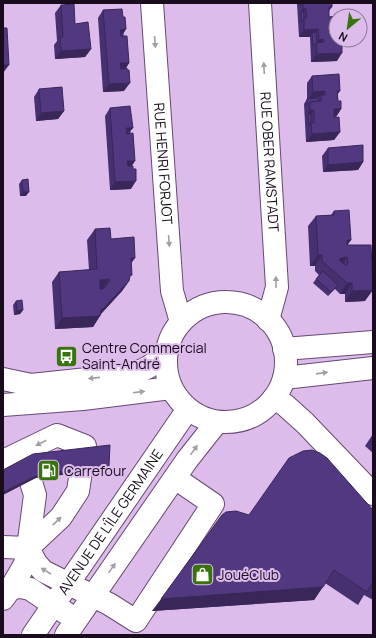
<svg xmlns="http://www.w3.org/2000/svg" width="376" height="638" font-family="Manrope,sans-serif">
	<style>
		.lines { fill: none; stroke-linecap: round; stroke-linejoin: round }
		.minor-casing { stroke: #674972; stroke-width: 24 }
		.minor { stroke: #fff; stroke-width: 22 }
		.wall { fill: #46306f }
		.shaded-wall { fill: #39275a }
		.building { fill: #513881; stroke: #39275a; fill-rule: evenodd }
		.oneway { fill: #a39ea5 }
		.labels { text-anchor: middle; stroke-width: 4; stroke-linejoin: round; paint-order: stroke }
		.street-label { font-size: 14px; fill: #180c1d; stroke: #ddbceb }
		.poi-label { font-size: 14px; fill: #180c1d; stroke: #ddbceb; text-anchor: start }
	</style>
	<rect width="100%" height="100%" fill="#ddbceb"/>
	<g class="lines">
		<defs>
			<g id="minor">
				<path id="s1" d="M152,3L172,291L181,322"/>
				<path id="s2" d="M260,3L277,287L268,320"/>
				<circle cx="226" cy="362" r="60"/>
				<path d="M284,349L373,342"/>
				<path d="M284,378L373,368"/>
				<path d="M3,379L31,385L125,375C145,371 153,366 167,351"/>
				<path d="M274,398L285,405L305,423L373,494"/>
				<path d="M3,405L83,399L171,388"/>
				<path d="M3,461L57,435L85,446L78,491L61,517L28,548L25,564L11,588L3,599"/>
				<path d="M3,547L28,548L35,495L22,453"/>
				<path d="M28,548L36,563L43,571L109,604L136,621L213,504L175,478"/>
				<path d="M11,588L21,587L30,589L66,613"/>
				<path id="s3" d="M33,635L188,409"/>
				<path d="M66,635L187,460L217,422"/>
			</g>
		</defs>
		<use href="#minor" class="minor-casing"/>
		<use href="#minor" class="minor"/>
	</g>
	<path class="wall" d="M297,3H332V7L329,11V17L337,61L311,62L310,37H299L297,4Z
		M61,5L91,49L85,57L55,59L54,45L57,41L55,13Z
		M103,10L123,17L126,29L123,34L129,63L126,68L124,91L103,92L98,18Z
		M312,76L340,91L338,94V101L341,109L336,117H334L340,132L334,140L306,142L304,104L307,99V83Z
		M39,89L64,111L58,119L36,121L34,97Z
		M110,108L130,131L131,166V189L110,190L105,116Z
		M328,148L363,162L358,170L323,172L322,156Z
		M22,180L26,196H20L19,184Z
		M334,211L351,240L347,245L365,301L345,302V294H340L335,289L328,296L313,283L319,275L315,271V266H310L308,226L316,216L331,215Z
		M95,229L111,239L131,264L129,281L122,291L101,314L93,327L55,329L52,282L59,272L89,270L87,240Z
		M16,301L23,310L20,314L14,315L13,305Z
		M373,434V453L365,446Z
		M373,510V600L364,595L358,605L325,583L314,600L152,611L249,515Z"/>
	<path class="shaded-wall" d="M303,9H306L301,16V12Z
		M126,29L121,37L120,30Z
		M318,29L313,36L312,33L310,37H299L304,30Z
		M323,39L319,46L316,44L319,40Z
		M91,49L85,57L55,59L61,51Z
		M342,53L337,61L311,62L317,54Z
		M120,63H129L124,71H118Z
		M3,65H9L3,73Z
		M130,83L124,91L103,92L109,84Z
		M325,91L321,97V95L318,98V95L315,99L308,100L313,92Z
		M334,109H341L336,117H328Z
		M310,110H314L308,118V114Z
		M64,111L58,119L36,121L41,113Z
		M126,128H133L127,135Z
		M340,132L334,140L306,142L312,134Z
		M127,161H135L130,169H125Z
		M363,162L358,170L323,172L328,165Z
		M136,181L131,189L110,190L115,182Z
		M23,192H29L26,196H20Z
		M347,240H351L343,251Z
		M318,255H322L315,266H310Z
		M347,257L340,268H333L331,271L341,258Z
		M131,258H135L128,268Z
		M109,279L102,290L92,291L100,280Z
		M129,281L122,291L99,316H100L93,327L55,329L62,318L101,309Z
		M347,283H352L345,294H340Z
		M373,290L365,301L345,302L352,291Z
		M23,310L20,314L14,315L17,311Z
		M109,466L106,470L36,478L3,495V492L39,474Z
		M323,587L314,600L152,611L161,599Z"/>
	<path class="building" d="M303,3H332V7H329V17L336,16V40H342V53L317,54L316,43L324,42L323,39L319,40L318,29L304,30V18H307L306,9H303Z
		M74,4L75,24L88,22L91,49L61,51L60,37H63L61,5Z
		M122,9L123,17H125L126,29L120,30L121,36H127L129,63H120L121,69L127,68V70H129L130,83L109,84L103,10Z
		M301,12H304V18L301,22Z
		M3,28H7L9,65H3Z
		M316,32L317,43H316L313,46L312,33Z
		M120,33H123V36H121Z
		M121,67H124V69H121Z
		M339,74L340,91H337L338,101H341V109H334V118L339,117L340,132L312,134L311,122L314,123V110H310V102L321,101V95H325V91L313,92L312,76Z
		M62,87L64,111L41,113L39,89Z
		M318,98L319,101L310,102L307,105V99Z
		M130,106L133,128H126L127,134L133,133L135,161H127L128,166H133V169H136V181L115,182L110,108Z
		M308,114H311V122L309,126Z
		M130,131V133L127,134L126,132Z
		M363,145V162L328,165V148Z
		M28,179L29,192H23L22,180Z
		M349,210L351,240H347V245H371L373,290L352,291V283H347L322,261V255H318L316,216L334,215V211ZM347,257L348,263L346,266L339,260L341,258Z
		M110,228L111,239L134,237L135,258H131L132,275L130,276L129,281L103,309H101L100,316L62,318L59,272L97,269L95,229ZM109,279V282L103,289H100V280Z
		M323,271L338,285L331,292L316,279Z
		M22,300L23,310L17,311L16,301Z
		M110,445L109,466L39,474L3,492V470L33,454Z
		M312,450L320,453L327,458L373,510V582L367,592L334,570L323,587L161,599L222,515L226,512L236,511L249,515L289,458L303,451Z"/>
	<defs><path id="oneway-solid" d="M-6-.8H1V-3.2L6.5 0L1 3.2V.8H-6Z"/></defs>
	<g class="oneway">
		<use href="#oneway-solid" transform="translate(155 42) rotate(86)"/>
		<use href="#oneway-solid" transform="translate(264 68) rotate(-93)"/>
		<use href="#oneway-solid" transform="translate(169 241) rotate(86)"/>
		<use href="#oneway-solid" transform="translate(276 282) rotate(-91)"/>
		<use href="#oneway-solid" transform="translate(322 373) rotate(-8)"/>
		<use href="#oneway-solid" transform="translate(94 378) rotate(174)"/>
		<use href="#oneway-solid" transform="translate(139 392) rotate(-7)"/>
		<use href="#oneway-solid" transform="translate(41 443) rotate(153)"/>
		<use href="#oneway-solid" transform="translate(194 450) rotate(-54)"/>
		<use href="#oneway-solid" transform="translate(57 521) rotate(-44)"/>
		<use href="#oneway-solid" transform="translate(112 568) rotate(-55)"/>
		<use href="#oneway-solid" transform="translate(46 571) rotate(-149)"/>
	</g>
	<defs>
		<symbol id="bus-square" viewBox="-11 -11 22 22"><rect x="-9" y="-9" width="18" height="18" rx="4" fill="#37740b" stroke="#ddbceb"/><path d="M-5-6H5V4H4V6H2V4H-2V6H-4V4H-5ZM-3.5-4V0h7V-4ZM-3.5 1.2v1.5H-2V1.2ZM2 1.2v1.5H3.5V1.2Z" fill="#fff"/></symbol>
		<symbol id="fuel-square" viewBox="-11 -11 22 22"><rect x="-9" y="-9" width="18" height="18" rx="4" fill="#37740b" stroke="#ddbceb"/><path d="M-5.5-6h7V0h2V4h1.3V-2.5L3-4.5l.8-.8L6-3V5H2.5V1h-1V6h-7ZM-4.2-4.7v3.2H.2V-4.7Z" fill="#fff"/></symbol>
		<symbol id="shop-square" viewBox="-11 -11 22 22"><rect x="-9" y="-9" width="18" height="18" rx="4" fill="#37740b" stroke="#ddbceb"/><path d="M-5-2.5h2.3a2.7 3.5 0 0 1 5.4 0H5L5.5 6h-11ZM-1.5-2.5h3a1.5 2.3 0 0 0-3 0Z" fill="#fff"/></symbol>
	</defs>
	<g fill-rule="evenodd">
		<use href="#bus-square" x="54" y="344" width="25" height="25"/>
		<use href="#fuel-square" x="36" y="458" width="25" height="25"/>
		<use href="#shop-square" x="190" y="562" width="25" height="25"/>
	</g>
	<g class="labels">
		<g class="street-label">
			<text dy="5" stroke="none"><textPath href="#s2" startOffset="159">RUE OBER RAMSTADT</textPath></text>
			<text dy="5" stroke="none"><textPath href="#s1" startOffset="161">RUE HENRI FORJOT</textPath></text>
			<text dy="5" stroke="none"><textPath href="#s3" startOffset="137">AVENUE DE L'ÎLE GERMAINE</textPath></text>
		</g>
		<g class="poi-label">
			<text x="82" y="353">Centre Commercial<tspan x="82" dy="16">Saint-André</tspan></text>
			<text x="64" y="476">Carrefour</text>
			<text x="218" y="580">JouéClub</text>
		</g>
	</g>
	<rect width="376" height="638" fill="none" stroke="#180c1d" stroke-width="8"/>
	<g transform="translate(348 28) rotate(209)"><circle r="19" fill="#ddbceb" stroke="#8e7699"/>
	<path d="M0-3L7 15L0 10L-7 15Z" fill="#37740b"/>
	<text y="-6" font-size="11" font-weight="bold" text-anchor="middle" fill="#180c1d">N</text>
	</g>
</svg>
